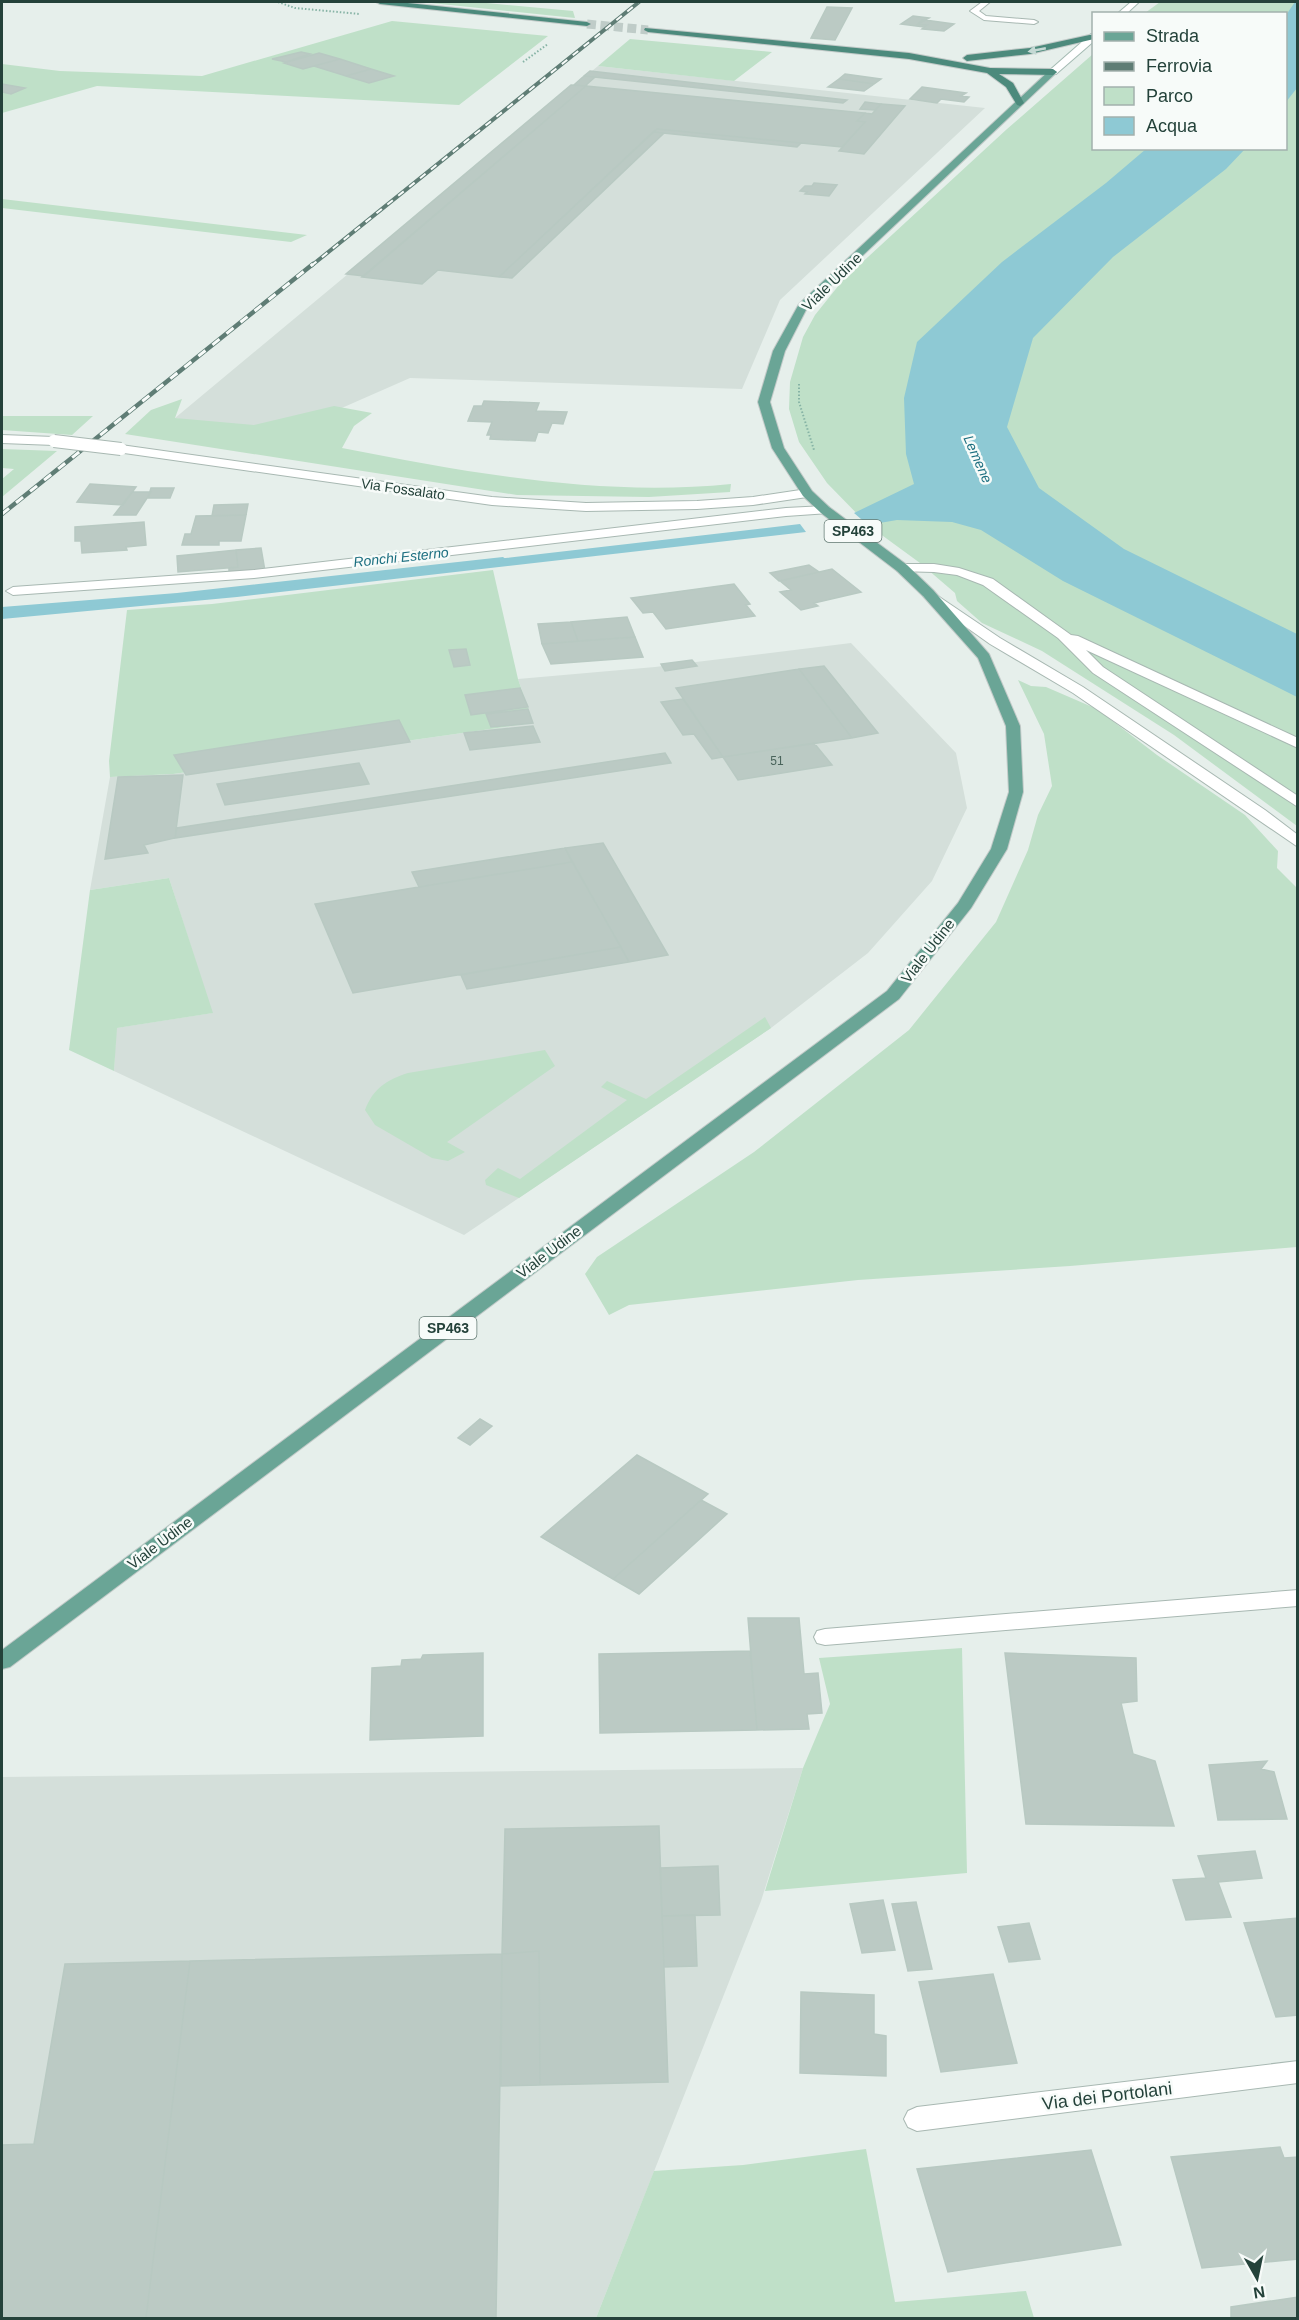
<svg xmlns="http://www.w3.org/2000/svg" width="1299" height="2320" font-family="Arial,sans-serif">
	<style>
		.built { fill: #d4dfda }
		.green { fill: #bfe0c8 }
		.water { fill: #8ec9d4 }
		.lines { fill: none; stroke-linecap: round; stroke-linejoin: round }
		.stream { fill: #8ec9d4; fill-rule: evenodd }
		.building { fill: #bbcac4; stroke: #b8c9c2; stroke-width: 1.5 }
		.trunk-tunnel { stroke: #bfccc8; stroke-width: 9; stroke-dasharray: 9 4.5; stroke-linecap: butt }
		.service-casing { stroke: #a8b8b2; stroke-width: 2 }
		.minor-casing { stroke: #a8b8b2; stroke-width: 2 }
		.tertiary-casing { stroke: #a8b8b2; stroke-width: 2 }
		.secondary-casing { stroke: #a4bbb3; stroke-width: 2 }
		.primary-casing { stroke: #c2cac8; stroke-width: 2 }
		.trunk-casing { stroke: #c2cac8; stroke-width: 2 }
		.path { stroke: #86b3a5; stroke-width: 2; stroke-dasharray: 1.5 2; stroke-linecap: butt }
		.service { fill: #fff; fill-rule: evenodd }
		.minor { fill: #fff; fill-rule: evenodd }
		.tertiary { fill: #fff; fill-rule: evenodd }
		.secondary { fill: #fff; fill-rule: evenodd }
		.primary { fill: #6aa596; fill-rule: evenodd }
		.trunk { fill: #4c8a7c; fill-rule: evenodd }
		.rail-far1-casing { stroke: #5f7d75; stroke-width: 4 }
		.rail-casing { stroke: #5f7d75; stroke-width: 4.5 }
		.rail-far1 { stroke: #f7fbf9; stroke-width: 2; stroke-dasharray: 7; stroke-linecap: butt }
		.rail { stroke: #f7fbf9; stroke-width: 3; stroke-dasharray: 9; stroke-linecap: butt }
		.tertiary-bridge-casing { stroke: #a8b8b2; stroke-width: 14; stroke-linecap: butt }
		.tertiary-bridge { stroke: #fff; stroke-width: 12 }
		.oneway { fill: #c4d9d4 }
		.labels { text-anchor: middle; stroke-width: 5; stroke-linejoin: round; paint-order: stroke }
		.number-label { font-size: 12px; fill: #4a645c }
		.far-water-label { font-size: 14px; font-style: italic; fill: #1c6f80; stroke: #f7fbf9 }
		.far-street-label { font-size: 14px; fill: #24423a; stroke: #f7fbf9 }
		.shield { fill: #f7fbf9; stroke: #637a73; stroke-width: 1.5 }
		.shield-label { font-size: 14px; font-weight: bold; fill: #24423a }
		.street-label { font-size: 15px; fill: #24423a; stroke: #f7fbf9 }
		.near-street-label { font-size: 18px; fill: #24423a; stroke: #f7fbf9 }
	</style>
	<rect width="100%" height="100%" fill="#e6efeb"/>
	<path class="built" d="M598,66L985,108L780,300L742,389L410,378L278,436L175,418Z
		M851,643L956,753L967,808L932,881L868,953L771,1028L464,1235L114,1071L116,1028L212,1013L169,878L90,890L110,777L173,774L533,723L518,679L655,667Z
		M803,1768L761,1901L596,2318H2V1777Z"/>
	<path class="green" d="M422,2H476L573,11L575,18Z
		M1160,2H1297V826L1174,735L1042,651L982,623L957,601L955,593L920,563L868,525L827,483L799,442L789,409L790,382L803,337L815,315L843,280L1007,129L1093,54L1094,148H1286V14L1145,13Z
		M392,21L548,36L459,105L97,86L2,113V64L60,71L202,76Z
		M630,39L772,52L734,81L598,66Z
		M2,199L307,235L291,242L2,208Z
		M182,399L175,418L254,425L334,406L372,413L354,426L342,448C470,473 600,497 731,484L730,492L649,497L517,495L125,434L151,410Z
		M2,416H93L72,435L2,430Z
		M2,449L57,451L2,497V479L14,469L2,468Z
		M493,570L518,679L533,723L173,774L110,777L109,761L127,610L212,604Z
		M1018,680L1031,686L1046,687L1097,709L1157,755L1245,815L1278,851L1277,868L1297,888V1247L1070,1266L858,1280L629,1305L609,1315L585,1274L597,1257L754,1152L909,1030L996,922L1028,850L1038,815L1052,786L1044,734Z
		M169,878L213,1013L117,1028L114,1071L69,1050L90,890Z
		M765,1017L771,1028L519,1198L486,1185L485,1180L498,1168L520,1179L627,1100L601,1087L607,1081L646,1099Z
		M545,1050L555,1066L447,1142L465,1152L448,1161L432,1158L375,1125L365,1110C373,1089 386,1080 408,1073Z
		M962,1648L967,1873L765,1891L803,1768L830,1704L819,1658Z
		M866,2149L895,2302L1026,2291L1034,2318H596L654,2171L743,2165Z"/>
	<path class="water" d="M1295,2H1298L1297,88L1286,102V15Z
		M1146,149H1245L1226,169L1113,257L1033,338L1007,427L1039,488L1124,549L1297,634V697L1063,581L981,530L952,522L897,520L868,525L854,513L914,484L906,454L904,398L917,342L1002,262L1106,183Z
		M800,524L806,532L237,597L2,619V610L177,596Z"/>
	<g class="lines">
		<path class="stream" d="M503,557L507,560L506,562L177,599L2,613V607L177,593Z"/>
	</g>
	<path class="building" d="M827,7L852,8L835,40L811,38Z
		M913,16L929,18L918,24L927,25L924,27L901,24Z
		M922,20H925L954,24L944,31L922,29L927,25L918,24Z
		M301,52L310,54L286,62L272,59Z
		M319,53L340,59L303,69L284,63Z
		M340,59L371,69L346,76L314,66Z
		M371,69L394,76L369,83L346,76Z
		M590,71L847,100L843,103L584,76Z
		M845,74L881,79L874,84L839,79Z
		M584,76L595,77L585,86L574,85Z
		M839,79L874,84L864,91L828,87Z
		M2,84L25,88L11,94L2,92Z
		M571,85L586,86L364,276L346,274Z
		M586,86L865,113L857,121L865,122L842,147L657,129L499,277L438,270L422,284L362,277Z
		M922,87L966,93L961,96L969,97L964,102L941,99L937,103L910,99Z
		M865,102L881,104L875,110L860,109Z
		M881,104L905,106L864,154L839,151L865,122L857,121L865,113L872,114Z
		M657,129L801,143L797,147L653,132Z
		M653,132L664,133L512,278L499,277Z
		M814,183L837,185L829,196L805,194L807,192L800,191L805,186H812Z
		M484,401L539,403L536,411L567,412L563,424L552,423L548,433L538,432L535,441L490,439L491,435H487L492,422L468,421L474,406H482Z
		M90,484L136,487L123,505L77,502Z
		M151,488H174L170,498H148Z
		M132,492H151L136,515H114Z
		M248,504L246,515L212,516L214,505Z
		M246,515L241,541H219V545H182L185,534H191L196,516Z
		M144,522L146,545L126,547L127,550L82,553L81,541H75V527Z
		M261,548L265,571L229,573V568L238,567L236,550Z
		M236,550L238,567L178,572L177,556Z
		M809,565L819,572L779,581L770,573Z
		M832,569L861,592L814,603L818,606L801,610L780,592L791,590L780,581Z
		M734,584L750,604L746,605L755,616L666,629L653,612L643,613L631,598Z
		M627,617L635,637L578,641L571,622Z
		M571,622L578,641L542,644L538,624Z
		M635,637L643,657L551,664L542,644Z
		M466,649L470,665L454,667L449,650Z
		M692,660L697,666L665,671L661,664Z
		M824,666L878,733L852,738L799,669Z
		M799,669L852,738L723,757L676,688Z
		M520,688L528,707L471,715L465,695Z
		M683,699L723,757L712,759L694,734L683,735L661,702Z
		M528,709L533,723L491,727L486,714Z
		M399,720L410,742L186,775L174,755Z
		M533,726L540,742L470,750L464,733Z
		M814,743L832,765L738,780L723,757Z
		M665,753L671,763L175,838L177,828Z
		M359,763L369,784L225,805L217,784Z
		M183,775L175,838L144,845L148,853L105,859L118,777Z
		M603,843L668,955L629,962L565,848Z
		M565,848L572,862L419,887L412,872Z
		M572,862L621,947L353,993L315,904Z
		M621,947L629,962L467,989L461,975Z
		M480,1419L492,1426L470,1445L458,1438Z
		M637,1455L708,1494L613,1579L541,1537Z
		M701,1500L727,1514L639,1594L613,1579Z
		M748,1618H799L804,1674L818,1673L822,1713L807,1714L809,1729L757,1730Z
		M750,1651L757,1730L600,1733L599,1654Z
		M483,1653V1736L370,1740L372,1668L401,1666L402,1660L421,1659L423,1655Z
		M1005,1653L1136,1658L1137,1701L1121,1703L1133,1754L1155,1761L1174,1826L1026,1824Z
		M1267,1761L1261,1769L1274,1772L1287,1819L1218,1820L1209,1765Z
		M659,1826L668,2082L540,2085L539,1951L502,1954L505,1829Z
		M1255,1851L1262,1878L1218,1882L1231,1917L1186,1920L1173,1880L1206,1878L1198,1856Z
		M718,1866L720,1915L662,1916L660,1868Z
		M883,1900L895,1950L862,1953L850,1904Z
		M916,1902L932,1969L908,1971L892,1904Z
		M695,1915L697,1966L664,1967L662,1916Z
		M1298,1918V2015L1276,2017L1244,1923Z
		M1029,1923L1040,1959L1009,1962L998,1927Z
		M539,1951L540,2085L501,2086L502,1954Z
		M502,1954L496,2318H146L190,1961Z
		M190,1961L146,2318H2V2145L34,2144L65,1964Z
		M993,1974L1017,2063L941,2072L919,1982Z
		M801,1992L874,1995V2034L886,2036V2076L800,2073Z
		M1280,2147L1284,2158L1298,2157V2259L1202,2268L1171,2157Z
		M1091,2150L1121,2245L948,2272L917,2169Z
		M1298,2297V2318H1231V2307Z"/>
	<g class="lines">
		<path class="trunk-tunnel" d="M587,24L648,30"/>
		<defs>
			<path id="service" d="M902,564H934L959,568L993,579L1071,635L1078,636L1298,738V748L1086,650L1103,667L1298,796V807L1093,673L1058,638L983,585L957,575L934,572L897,571L896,568Z"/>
			<path id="minor" d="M982,2H990L979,11L986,16L1034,20L1038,22L1034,24L984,20L970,11Z
				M825,506L829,507L831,510L829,513L786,516L254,578L13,595L6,591L13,587L254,570L786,508Z
				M929,590L1000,638L1083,687L1265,810L1298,835V847L1073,693L990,644L924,597L922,594Z
				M1298,1590V1606L825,1645L817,1643L814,1637L817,1631L825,1629Z
				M1298,2061V2083L917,2131L908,2127L904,2119L908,2111L917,2107Z"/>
			<path id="tertiary" d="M2,435L54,437L60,441L54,445L2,443Z
				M121,445L492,497L586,503L697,501L753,497L807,489L813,493L807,497L753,505L697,509L586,511L492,505L117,452V446Z"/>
			<path id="secondary" d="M1131,2H1139L1126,14H1117Z
				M1091,34H1094V41L1056,74H1050V70Z"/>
			<path id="primary" d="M1050,70L1057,72L807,308L785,351L770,402L784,448L812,491L829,507L907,565L933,590L989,654L1020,726L1023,792L1007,849L971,908L899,999L10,1667L2,1669V1650L887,991L958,903L991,849L1009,792L1006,726L978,658L923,596L897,571L821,513L803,496L772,448L758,402L773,351L799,304Z"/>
			<path id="trunk" d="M376,2H398L587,22L591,24L587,26L380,4Z
				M645,28L909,53L990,68L1053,69L1057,72L1053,75L999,74L1013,83L1024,103L1020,106L1017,105L1006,87L987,73L909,59L648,32L644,30Z
				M1094,34V39L1030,54L967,61L963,58L967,55L1030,48Z"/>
		</defs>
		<use href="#service" class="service-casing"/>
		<use href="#minor" class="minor-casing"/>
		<use href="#tertiary" class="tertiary-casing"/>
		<use href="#secondary" class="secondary-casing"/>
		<use href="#primary" class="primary-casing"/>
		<use href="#trunk" class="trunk-casing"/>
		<path class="path" d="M278,2L295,8L360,14
			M523,62L548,44
			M799,384V402L814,450"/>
		<use href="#service" class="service"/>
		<use href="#minor" class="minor"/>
		<use href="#tertiary" class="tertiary"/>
		<use href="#secondary" class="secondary"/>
		<use href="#primary" class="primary"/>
		<use href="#trunk" class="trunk"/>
		<defs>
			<path id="rail-far1" d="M311,266L639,2"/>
			<path id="rail" d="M2,514L313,264"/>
		</defs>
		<use href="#rail-far1" class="rail-far1-casing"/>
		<use href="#rail" class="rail-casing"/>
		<use href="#rail-far1" class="rail-far1"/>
		<use href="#rail" class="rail"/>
		<defs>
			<path id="tertiary-bridge" d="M54,441L121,449"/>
		</defs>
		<use href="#tertiary-bridge" class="tertiary-bridge-casing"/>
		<use href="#tertiary-bridge" class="tertiary-bridge"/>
	</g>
	<defs><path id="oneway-solid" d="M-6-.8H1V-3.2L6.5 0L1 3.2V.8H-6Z" transform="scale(1.5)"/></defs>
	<use class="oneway" href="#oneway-solid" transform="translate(1037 50) rotate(169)"/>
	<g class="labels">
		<g class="number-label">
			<text x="777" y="765">51</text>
		</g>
		<g class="far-water-label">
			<text transform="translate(978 459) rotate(66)" y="5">Lemene</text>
			<text transform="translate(401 557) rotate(-6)" y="5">Ronchi Esterno</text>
		</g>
		<g class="far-street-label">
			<text transform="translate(403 489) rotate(8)" y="5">Via Fossalato</text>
		</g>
		<g class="shield">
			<rect x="824.5" y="520" width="57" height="22" rx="4.5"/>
			<rect x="419.5" y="1317" width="57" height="22" rx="4.5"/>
		</g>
		<g class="shield-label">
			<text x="853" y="536">SP463</text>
			<text x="448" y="1333">SP463</text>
		</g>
		<g class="street-label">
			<text transform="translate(832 282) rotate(-44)" y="5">Viale Udine</text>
			<text transform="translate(928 951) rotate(-52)" y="5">Viale Udine</text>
			<text transform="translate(549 1252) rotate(-37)" y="5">Viale Udine</text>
			<text transform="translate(160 1543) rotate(-37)" y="5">Viale Udine</text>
		</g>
		<g class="near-street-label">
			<text transform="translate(1107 2096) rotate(-7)" y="6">Via dei Portolani</text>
		</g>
	</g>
	<rect width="1299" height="2320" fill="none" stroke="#24423a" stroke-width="6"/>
	<rect x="1092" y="12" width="195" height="138" fill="#f7fbf9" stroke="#a3b1ad" stroke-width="1.5"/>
	<rect x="1104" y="32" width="30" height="9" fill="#6aa596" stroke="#a3b1ad" stroke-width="1.5"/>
	<text x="1146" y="42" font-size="18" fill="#24423a">Strada</text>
	<rect x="1104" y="62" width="30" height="9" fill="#5f7d75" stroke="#a3b1ad" stroke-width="1.5"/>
	<text x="1146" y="72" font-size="18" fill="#24423a">Ferrovia</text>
	<rect x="1104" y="87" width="30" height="18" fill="#bfe0c8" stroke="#a3b1ad" stroke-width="1.5"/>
	<text x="1146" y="102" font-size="18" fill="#24423a">Parco</text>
	<rect x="1104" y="117" width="30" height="18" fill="#8ec9d4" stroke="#a3b1ad" stroke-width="1.5"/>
	<text x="1146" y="132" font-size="18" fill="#24423a">Acqua</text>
	<g transform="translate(1257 2278) rotate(171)" stroke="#f7fbf9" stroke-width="4.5" paint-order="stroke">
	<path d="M0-4.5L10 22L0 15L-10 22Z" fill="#24423a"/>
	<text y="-9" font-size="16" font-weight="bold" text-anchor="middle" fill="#24423a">N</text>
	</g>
</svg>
